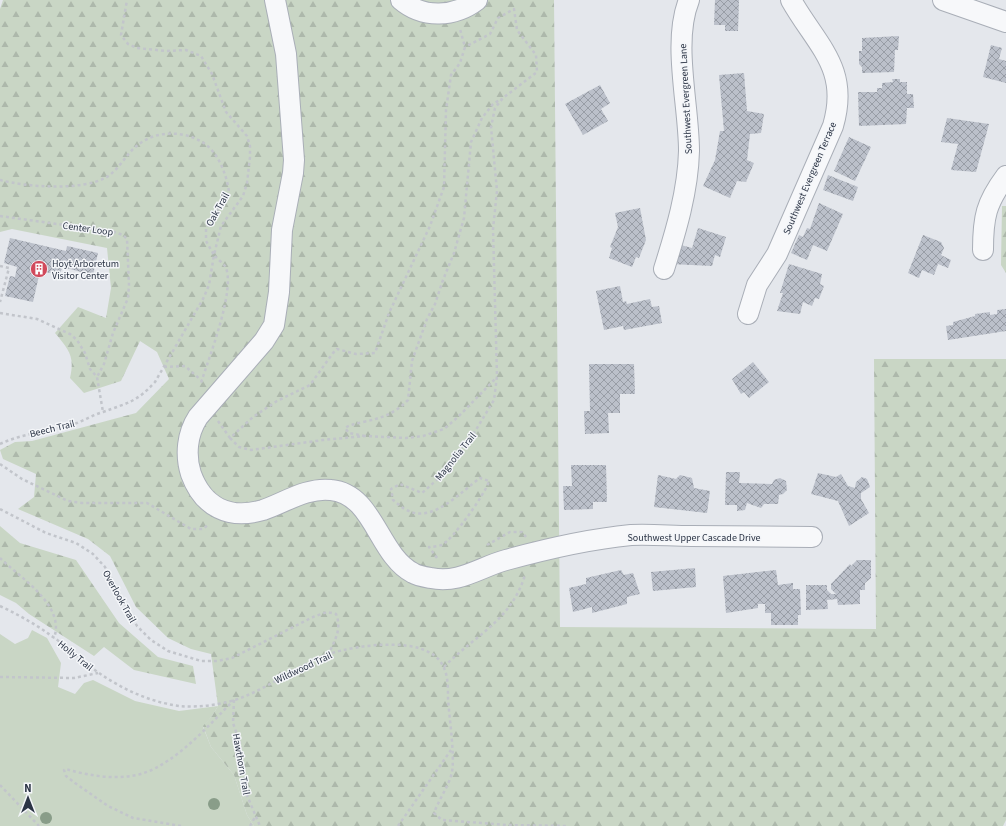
<svg xmlns="http://www.w3.org/2000/svg" width="1006" height="826" font-family="'Source Sans 3',sans-serif">
	<style>
		.green { fill: #c9d6c5 }
		.forest { fill: url(#forest-firs) }
		.building { fill: url(#building-cross-hatch) }
		.lines { fill: none; stroke-linecap: round; stroke-linejoin: round }
		.minor-casing { stroke: #a9aeb7; stroke-width: 22 }
		.path { stroke: #c2c5cb; stroke-width: 2.5; stroke-dasharray: 3 3; stroke-linecap: butt }
		.minor { stroke: #f7f8fa; stroke-width: 20 }
		.tree { fill: #899d89 }
		.labels { text-anchor: middle; stroke-width: 3; stroke-linejoin: round; paint-order: stroke }
		.street-label { font-size: 10px; fill: #2b3445; stroke: #f4f6f9 }
		.poi-label { font-size: 10px; fill: #2b3445; stroke: #f4f6f9; text-anchor: start }
	</style>
	<defs>
		<pattern id="forest-firs" width="22" height="20" patternUnits="userSpaceOnUse"><rect width="22" height="20" fill="#c9d6c5"/><path d="M5 1l3.5 6h-7zM16 11l3.5 6h-7z" fill="#adb8ab"/></pattern>
		<pattern id="building-cross-hatch" width="8" height="8" patternUnits="userSpaceOnUse"><rect width="8" height="8" fill="#bbc0ca"/><path d="M0 0l8 8M0 8l8-8" fill="none" stroke="#989da6"/></pattern>
	</defs>
	<rect width="100%" height="100%" fill="#e4e7ec"/>
	<path class="green" d="M32,630L47,638L61,663L58,687L75,694L84,683L93,680L135,701L179,711L218,706L212,716L203,727L211,747L234,775L247,815L254,826H0V634L15,644L28,638Z"/>
	<path class="forest" d="M3,0H554L560,627L876,629L874,359H1006V820L1003,826H254L247,815L234,775L211,747L203,726L212,716L218,706L211,654L191,649L168,638L136,607L110,556L88,539L18,509L34,497L36,474L3,459L0,450L15,442L32,441L136,413L169,379L157,352L140,341L121,381L84,393L70,378C75,356 69,350 55,333L78,307L106,318L111,288L107,248L12,229L0,232V9Z
		M1002,206H1006V273L1001,265Z
		M0,526L20,543L76,560L119,623L158,657L193,666L196,684L134,670L104,647L94,656L29,614L16,603L0,595Z"/>
	<path class="building" d="M715,0H739L738,31H725V25H714Z
		M899,36L898,50H895L894,72L862,73V67L859,64V51H862V38Z
		M991,45L1002,48L999,59L1006,61V83L983,77Z
		M744,73L747,111L764,114L761,133L750,134L747,160L754,163L746,182L737,181L730,198L703,186L715,160L720,131H724L719,75Z
		M892,79H900V82H907V94H913L914,108H907L906,124L859,126L858,92H877V88H882V83L893,82Z
		M600,85L610,103L601,109L608,121L583,135L565,104Z
		M947,118L989,124L976,172L951,170L958,144L941,142Z
		M849,137L871,147L855,181L834,171Z
		M828,175L858,187L853,201L823,190Z
		M819,203L843,214L827,251L813,245L807,260L791,253L799,235L803,237L807,228L810,229Z
		M640,208L646,240L639,258L636,257L632,267L609,258L612,248L610,247L618,227L615,213Z
		M698,228L726,237L720,257L715,255L712,266L671,264L677,244L692,248Z
		M923,235L941,242L944,248L941,255L951,260L948,268L938,264L934,275L922,270L919,278L908,273Z
		M10,238L66,251L67,246L98,253L93,275L62,267L60,275L40,271L33,302L5,296L10,276L15,277L17,267L4,263Z
		M789,264L822,274L820,284L824,286L819,299L815,298L812,306L803,302L800,314L777,311L783,293H780Z
		M620,286L623,302L626,301L627,304L650,299L652,307L659,306L662,323L624,330L623,326L604,330L596,291Z
		M1006,309V331L948,340L946,326L953,325V322L975,316V314L990,312V315L997,314V310Z
		M753,362L769,382L749,398L744,392L741,394L732,379Z
		M589,364H634L635,394H620V413H608L609,433L585,434L584,411H590Z
		M571,465H606L607,502H593V509L564,510L563,486H572Z
		M726,472H740L739,483L772,484L774,480L780,478L786,481L787,490L783,494L779,495L778,504H764L761,508L747,503L745,510L737,511V505H725Z
		M818,473L836,477L841,474L848,486L855,488L856,482L862,477L867,479L870,487L861,493V499L869,513L849,526L838,501L811,494Z
		M658,475L676,479L680,475L692,478L694,488L710,491L707,513L654,507Z
		M857,560H871V578L865,583V590H860V604L838,605L837,599L827,600L828,609L806,610V585H827V590L831,594H836L831,589V584L850,564L851,566Z
		M695,568L696,587L653,591L651,572Z
		M621,570L624,575L633,573L640,594L627,597V604L592,613V607L573,612L569,588L586,584V578Z
		M776,570L778,585L793,583V589H800L801,615H798V625H771V613H765V604H758V608L726,613L723,576Z"/>
	<g class="lines">
		<defs>
			<path id="minor" d="M275,0L286,54L294,160L293,173L282,230L279,292L274,325L264,341L198,417C187,434 185,455 191,474C203,507 229,520 263,510C284,503 307,487 331,490C374,494 378,555 413,573C418,576 425,577 431,578C459,584 480,567 506,560C546,549 590,539 631,535C651,534 672,536 691,536C732,536 772,537 812,537
				M401,0C423,19 455,17 477,0
				M943,0L1006,22
				M983,250C983,217 986,203 1006,176
				M664,269C676,231 688,191 689,151C689,105 672,42 689,0
				M748,314L757,285L777,254L833,126C850,68 817,46 791,0"/>
		</defs>
		<use href="#minor" class="minor-casing"/>
		<path class="path" d="M0,180C26,187 80,191 105,178C120,170 127,151 142,142C160,130 187,131 205,144C219,154 227,176 229,192L206,228V241L214,255L221,226L243,196L247,183L250,157V146L247,136L226,112L212,74L201,56L186,50L166,51L137,48L128,44L121,35L127,0
			M0,216L114,232L123,235L127,239L129,285L128,298L113,333L104,364L97,377
			M0,266L9,268L0,302
			M0,313L37,319L70,334L77,340L85,353L90,369L97,377L103,412
			M164,367L185,366L202,381
			M218,421L230,438L253,417L277,401L310,385L333,353L337,349L356,354L375,353L389,313L430,226L444,187L446,110L451,75L460,63L465,47L460,29
			M365,436L349,433L345,428C351,424 356,424 363,422C382,418 394,414 408,400L412,361L427,319L435,304L443,280L454,253L464,218L471,142L482,118L493,104L501,99
			M230,438L239,447L251,450L323,440L365,436L406,438L423,436L444,429L458,417L497,377
			M0,444C23,433 48,432 71,425C82,422 92,415 103,412C127,403 137,402 155,382L203,299L209,285L214,255C217,259 222,262 225,266C237,287 208,360 201,383
			M0,464L22,479L68,501L82,503H147L191,529H203L209,524
			M0,509L46,533L76,543L93,554L105,567L137,626L151,640L168,651L201,661H217L232,658L313,617L327,612L336,614C342,629 335,640 329,653
			M487,545L510,532H522L526,537
			M0,558C19,577 66,605 54,638
			M437,558L429,547C433,547 438,546 442,545C453,539 486,493 489,481L480,478C463,490 433,523 409,511C403,509 398,504 393,500L391,489L400,484L422,493L440,477L448,464L474,433L494,400L497,376L493,229L497,191L491,127L495,108L503,98L537,72L536,55L517,30L514,9L498,18L490,34L465,47
			M0,606C19,615 37,625 53,637C69,648 83,662 99,673C122,689 150,702 179,706C201,708 228,704 248,695C276,683 300,664 329,654C356,645 428,634 443,666C448,675 448,687 448,698C449,716 455,755 452,772C449,786 439,799 434,813L442,820L507,825L568,826
			M444,667C475,635 511,621 525,575
			M0,677L74,678L98,673
			M234,700L233,723L240,743L246,793L260,826
			M0,785L39,826
			M181,826L133,818L108,806L75,783L66,776L64,770L66,769C89,776 120,781 144,773C178,761 209,725 234,700
			M250,826L255,817
			M398,826L451,750"/>
		<use href="#minor" class="minor"/>
	</g>
	<g class="tree">
		<circle cx="214" cy="804" r="6"/>
		<circle cx="46" cy="818" r="6"/>
	</g>
	<defs>
		<symbol id="building-disc" viewBox="-11 -11 22 22"><circle r="9.5" fill="#d1495b" stroke="#f4f6f9"/><path d="M-4-6H4V6H1V3H-1V6H-4ZM-2.5-4.3h1.7v1.8h-1.7ZM.8-4.3h1.7v1.8H.8ZM-2.5-1h1.7V.8h-1.7ZM.8-1h1.7V.8H.8Z" fill="#fff"/></symbol>
	</defs>
	<g fill-rule="evenodd">
		<use href="#building-disc" x="29" y="259" width="20" height="20"/>
	</g>
	<g class="labels">
		<g class="street-label">
			<text transform="translate(685 99) rotate(-93)" y="4">Southwest Evergreen Lane</text>
			<text transform="translate(809 178) rotate(-67)" y="4">Southwest Evergreen Terrace</text>
			<text transform="translate(217 209) rotate(-61)" y="4">Oak Trail</text>
			<text transform="translate(88 228) rotate(8)" y="4">Center Loop</text>
			<text transform="translate(52 428) rotate(-14)" y="4">Beech Trail</text>
			<text transform="translate(455 456) rotate(-51)" y="4">Magnolia Trail</text>
			<text x="694" y="541">Southwest Upper Cascade Drive</text>
			<text transform="translate(120 596) rotate(61)" y="4">Overlook Trail</text>
			<text transform="translate(76 655) rotate(39)" y="4">Holly Trail</text>
			<text transform="translate(303 667) rotate(-25)" y="4">Wildwood Trail</text>
			<text transform="translate(242 764) rotate(80)" y="4">Hawthorn Trail</text>
		</g>
		<g class="poi-label">
			<text x="52" y="267">Hoyt Arboretum<tspan x="52" dy="12">Visitor Center</tspan></text>
		</g>
	</g>
	<g transform="translate(28 798)" stroke="#f4f6f9" stroke-width="3" paint-order="stroke">
	<path d="M0-3L7 15L0 10L-7 15Z" fill="#2b3445"/>
	<text y="-6" font-size="11" font-weight="bold" text-anchor="middle" fill="#2b3445">N</text>
	</g>
</svg>
